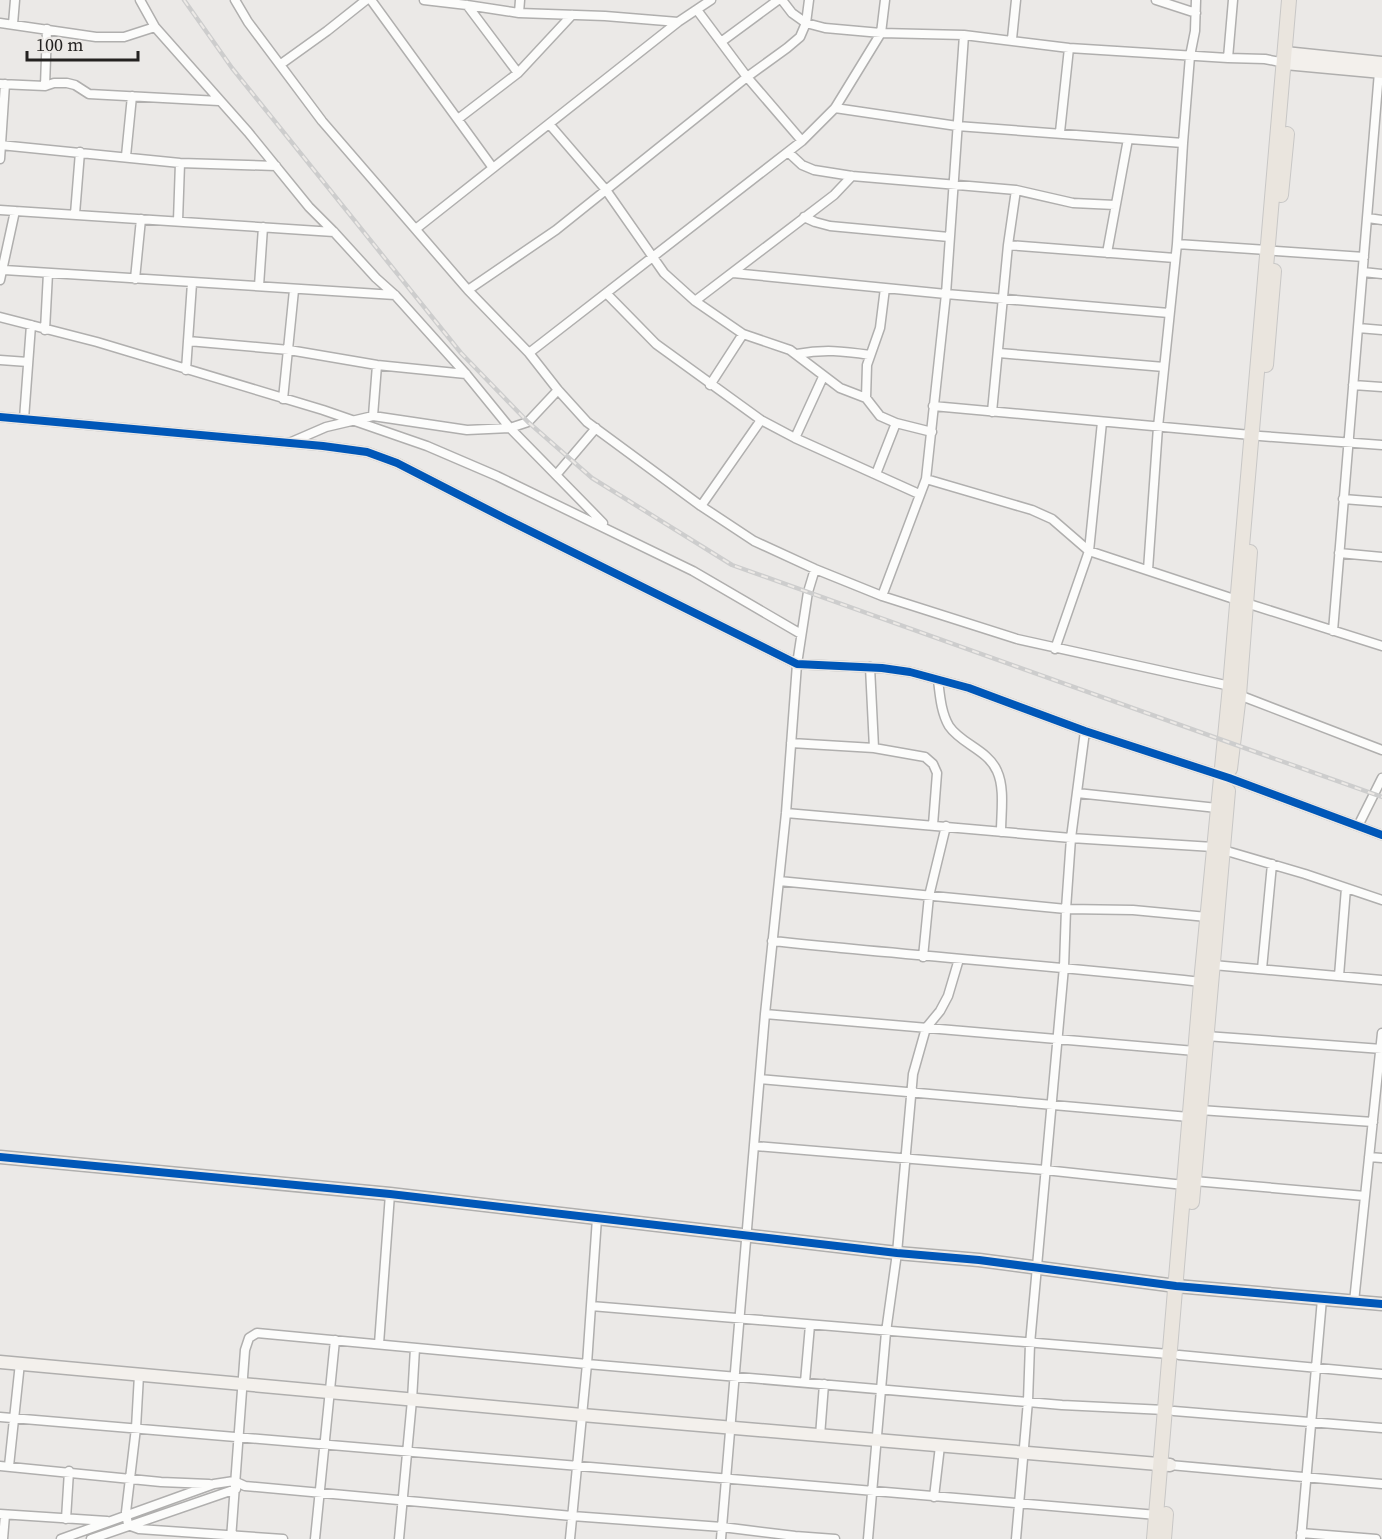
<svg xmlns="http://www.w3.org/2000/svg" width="1382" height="1539" font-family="'Source Serif 4',serif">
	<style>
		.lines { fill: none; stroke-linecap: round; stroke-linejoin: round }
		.street-casing { stroke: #b0afae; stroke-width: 11 }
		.secondary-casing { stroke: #b0afae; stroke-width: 15 }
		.primary-casing { stroke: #c8c7c6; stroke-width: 16 }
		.street { stroke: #fcfcfb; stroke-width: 8 }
		.secondary { stroke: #f3f0ec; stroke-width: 12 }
		.primary { stroke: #eae5de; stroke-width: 14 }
		.rail-casing { stroke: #cdcdcd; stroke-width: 4.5 }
		.rail { stroke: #ece9e6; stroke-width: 2; stroke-dasharray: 7; stroke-linecap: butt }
		.cycleway-casing { stroke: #ece9e6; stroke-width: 11 }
		.cycleway { stroke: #0057b8; stroke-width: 8 }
	</style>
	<rect width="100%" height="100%" fill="#ebe9e7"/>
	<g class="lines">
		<defs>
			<path id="street" d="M140,0L155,27L248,132L309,207L334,232L376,278L395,295L466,374L510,428L603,523
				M235,0L248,22L322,121L468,290L529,353L558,390L587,422L701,506L754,541L815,569L882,596L1017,639L1230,686
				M371,0L493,168
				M424,0L467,5L519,13L605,16L678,22
				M782,0L792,13L806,23L825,28L881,33L964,35L1069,48L1228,58L1265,59L1285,63
				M1156,0L1196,13
				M467,5L518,73
				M697,10L747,77L802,141
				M519,13L520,0
				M0,23L96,37H124L155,27
				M13,24L15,0
				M1012,39L1016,0
				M721,42L778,0
				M1228,58L1233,0
				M281,64L327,31L366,0
				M0,84L45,86L54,83H67L75,85L89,94L219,101
				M45,86L47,29
				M835,108L957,126L1183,143
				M458,119L518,73L572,15
				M550,125L606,190L664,273L695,301L743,334L790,350L840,388L866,398L880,416L896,423L932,432
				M1060,132L1069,48
				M0,145L180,163L276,166
				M788,152L802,165L814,170L852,176L1016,190L1073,203L1115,205
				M126,156L132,96
				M0,159L5,84
				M0,210L334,232
				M75,214L80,152
				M804,217L815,222L830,226L949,237
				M1368,218L1382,220
				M178,221L180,163
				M417,228L678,22L711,0
				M1177,244L1267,250
				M1008,245L1175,258
				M1276,251L1364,257
				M1107,253L1128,139
				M4,270L395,295
				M1363,272L1382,274
				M733,273L946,294L1169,313
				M135,279L141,219
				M0,280L15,211
				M259,286L263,227
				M468,290L556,230L747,77L787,48L800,37L806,23L809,0
				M607,294L656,344L761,420L795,438L919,494
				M695,301L834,195L852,176
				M0,317L97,342L323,410L427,446L497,476L693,571L801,634
				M1358,328L1382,330
				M45,330L48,273
				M188,341L289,350L377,365L466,374
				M529,353L802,141L835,108L881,33L885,0
				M999,353L1164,367
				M797,354C824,349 843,351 870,355
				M0,360L28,362
				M186,370L192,283
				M710,385L743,334
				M1353,385L1382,387
				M866,398L867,365L880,328L885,288
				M283,399L294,290
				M933,406L1251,435
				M992,412L1008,245L1016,190
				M373,416L377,365
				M0,417L323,446L367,452L397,463L506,519L797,664L882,668L910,672L969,688L1085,731L1229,778L1382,835
				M24,419L31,325
				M1260,436L1382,445
				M795,438L823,377
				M289,443L326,427L373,416L467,430L510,428L528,422L558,390
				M876,474L896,423
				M556,475L596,428
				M926,479L1032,510L1052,519L1089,551L1237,600
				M1343,499L1382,502
				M701,506L761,420
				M1339,553L1382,557
				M1148,570L1158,427L1177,244L1183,143L1190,56L1195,31L1196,0
				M882,596L926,479L946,294L964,35
				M1246,603L1382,646
				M1333,631L1379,72
				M1055,649L1089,551L1102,422
				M870,667L874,748
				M938,680C940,696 941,712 949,726C961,744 988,750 997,771C1005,788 1001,813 1001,832
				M1239,695L1382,750
				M791,743L874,748L925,757L933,764L937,773L933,825
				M1077,793L1217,808
				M786,813L1071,838L1213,847L1305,874L1382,900
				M1358,826L1382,778
				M779,881L1066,909L1071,838L1085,731
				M772,941C915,956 1058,966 1201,982
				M923,957L929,896L946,826
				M1213,965L1382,980
				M1262,969L1272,864
				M1339,976L1346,888
				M765,1014L1195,1051
				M1206,1036L1382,1049
				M760,1079L1189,1117
				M1200,1110L1373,1122
				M755,1146L1045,1170L1184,1185
				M1369,1157L1382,1158
				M1194,1181L1365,1196
				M1354,1302L1382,1033
				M591,1306L1169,1354
				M379,1344L390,1194
				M1179,1355L1382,1374
				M139,1375L136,1428L126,1512L128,1525L139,1529L283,1539
				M805,1382L810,1325
				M1174,1411L1382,1428
				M0,1417L1157,1515
				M820,1436L824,1384
				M1170,1465L1382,1484
				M0,1466L161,1482L209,1484
				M9,1466L20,1363
				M934,1497L940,1446
				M0,1514L107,1521
				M66,1519L69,1471
				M1301,1533L1376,1539
				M3,1539L5,1515
				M61,1539L214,1484L234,1481L245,1486L572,1516L722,1527L795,1536L835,1539
				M91,1539L236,1489
				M231,1539L245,1350L249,1338L257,1333L587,1364L1062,1405L1165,1410
				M315,1539L335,1340
				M399,1539L412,1400L415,1348
				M570,1539L587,1364L597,1218
				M721,1539L765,1014L786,813L797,664L808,592L815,569
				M868,1539L886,1332L897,1253L913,1074L926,1028L940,1011L948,996L959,959
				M1016,1539L1028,1401L1030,1344L1064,967L1066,909L1133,910L1207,917
				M1301,1539L1322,1299"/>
			<path id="secondary" d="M1285,53L1382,63
				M1285,63L1382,72
				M0,1157L390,1194L897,1253L979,1260L1176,1286L1382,1304
				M0,1362L582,1415L1170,1465"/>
			<path id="primary" d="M1281,195L1287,134
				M1266,365L1274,271
				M1230,769L1239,695L1250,552
				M1192,1202L1228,791
				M1154,1539L1201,982L1230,686L1289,0
				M1164,1539L1166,1514"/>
		</defs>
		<use href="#street" class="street-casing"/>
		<use href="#secondary" class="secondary-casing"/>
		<use href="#primary" class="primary-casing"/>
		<use href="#street" class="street"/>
		<use href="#secondary" class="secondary"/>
		<use href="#primary" class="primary"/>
		<defs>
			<path id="rail" d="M184,0L232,68L461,353L528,422L592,478L732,565L1382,797"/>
		</defs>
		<use href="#rail" class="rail-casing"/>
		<use href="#rail" class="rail"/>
		<defs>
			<path id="cycleway" d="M0,417L323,446L367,452L397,463L506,519L797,664L882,668L910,672L969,688L1085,731L1229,778L1382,835
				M0,1157L390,1194L897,1253L979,1260L1176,1286L1382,1304"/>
		</defs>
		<use href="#cycleway" class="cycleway-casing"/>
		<use href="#cycleway" class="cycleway"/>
	</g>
	<path d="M27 51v9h111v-9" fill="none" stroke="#242221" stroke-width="3"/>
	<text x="36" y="51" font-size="18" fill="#242221" stroke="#ece9e6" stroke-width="4.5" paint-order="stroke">100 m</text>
</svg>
